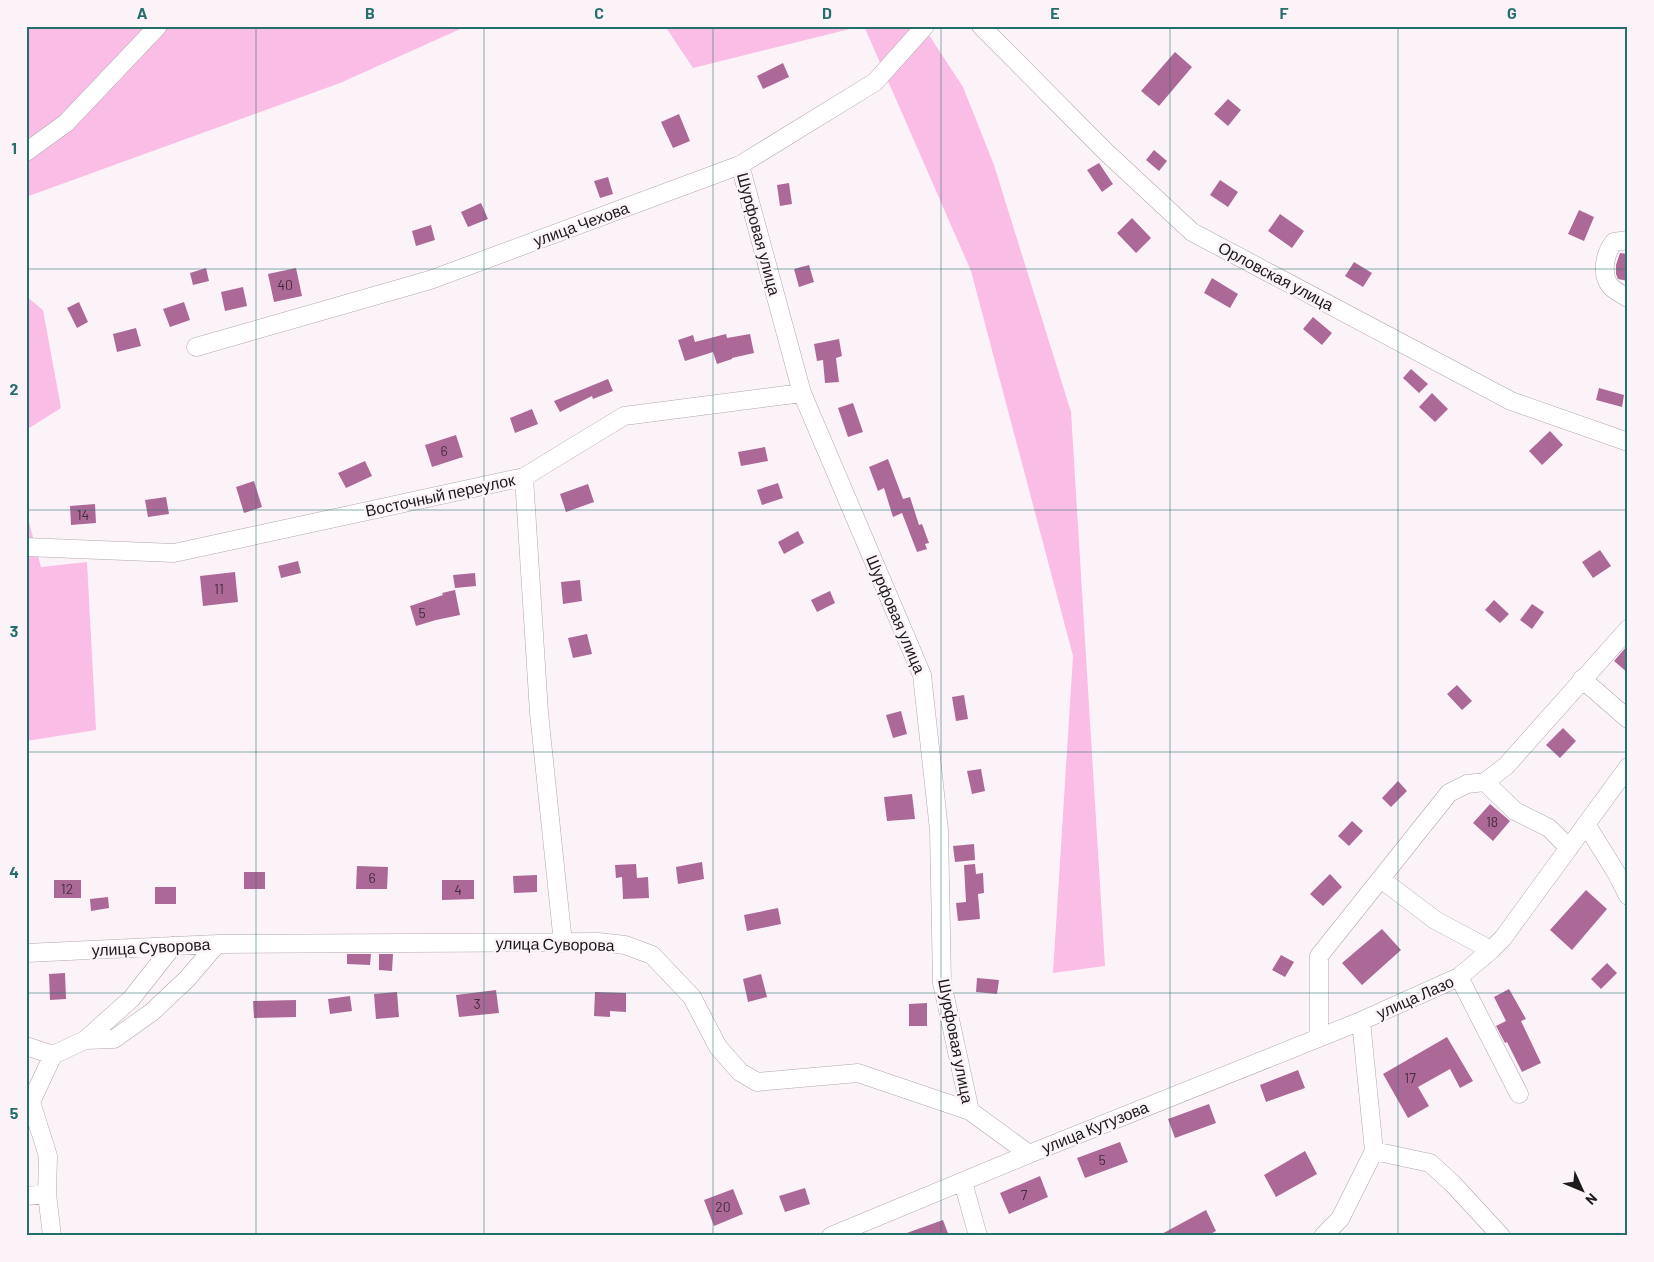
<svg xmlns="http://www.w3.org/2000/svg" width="1654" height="1262" font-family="Barlow,sans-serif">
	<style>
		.green { fill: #fabde5 }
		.building { fill: #ac6998 }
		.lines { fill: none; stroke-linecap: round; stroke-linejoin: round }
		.minor-casing { stroke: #b0a8ad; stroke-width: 19 }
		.minor { stroke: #fff; stroke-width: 18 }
		.grid { fill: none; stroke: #246f6b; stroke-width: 1; stroke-opacity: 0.55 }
		.labels { text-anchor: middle; stroke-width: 5; stroke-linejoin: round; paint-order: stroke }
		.number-label { font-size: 14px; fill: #412e3b }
		.street-label { font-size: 16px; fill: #1d1a1c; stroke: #fbf3f8 }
		.neatline { fill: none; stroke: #246f6b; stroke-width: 2 }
		.grid-label { font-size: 16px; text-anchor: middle; font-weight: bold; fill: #246f6b }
	</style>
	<rect width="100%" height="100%" fill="#fbf3f8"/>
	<path class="green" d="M26,26H467L340,83L26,197Z
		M665,26H862L693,68Z
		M864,26H923L963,87L994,165L1071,412L1105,966L1053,973L1073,656L971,271Z
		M26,296L43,310L61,408L26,430Z
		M26,511L41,567L87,562L96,730L26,741Z"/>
	<path class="building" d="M1175,52L1192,67L1159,106L1141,91Z
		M783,63L789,77L763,89L757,76Z
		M1228,99L1241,110L1228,126L1214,114Z
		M679,114L690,141L673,148L661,122Z
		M1154,150L1167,161L1159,171L1146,160Z
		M1099,163L1113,184L1102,192L1087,170Z
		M608,177L613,194L600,198L594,181Z
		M1220,180L1238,192L1228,207L1210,195Z
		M789,183L792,204L780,206L777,185Z
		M481,203L488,219L468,227L461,212Z
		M1579,210L1594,217L1584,241L1568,234Z
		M1280,214L1304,231L1292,248L1268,231Z
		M1132,218L1151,238L1136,253L1117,233Z
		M431,225L435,240L416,246L412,231Z
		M1620,253L1628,254V281L1618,279L1616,274V265Z
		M1354,262L1372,273L1363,287L1345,276Z
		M809,265L814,282L799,287L794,269Z
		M206,268L209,281L193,285L190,273Z
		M296,268L302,296L274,302L268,274Z
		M1212,278L1238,294L1230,308L1204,293Z
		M243,287L247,306L225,311L221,292Z
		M79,302L88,322L77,328L67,308Z
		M184,302L190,320L170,327L163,309Z
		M1313,317L1332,333L1322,345L1303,329Z
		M136,328L141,346L117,352L113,334Z
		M726,334L727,338L750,334L754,353L732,358V359L717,364L713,352L685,361L678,340L693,335L695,342Z
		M839,339L842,356L836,358L839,382L825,383L823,360L817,361L814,344Z
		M1411,369L1428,384L1419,393L1403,378Z
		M608,379L613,391L593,399L592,396L560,412L554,401Z
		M1599,388L1624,395L1622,407L1596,400Z
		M1432,393L1448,409L1435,422L1419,407Z
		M853,403L863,432L848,437L838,408Z
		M532,409L538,424L515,433L510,418Z
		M1550,431L1563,445L1542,465L1529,451Z
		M456,435L463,457L432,467L425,445Z
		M765,447L768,461L741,466L738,452Z
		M888,459L903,499L910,497L919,525L922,524L929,543L925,544L927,549L917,552L902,513L893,517L884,488L878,491L869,467Z
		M365,461L372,476L346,488L338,473Z
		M254,481L262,507L244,513L236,487Z
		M778,483L783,498L762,505L757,490Z
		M588,484L594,502L566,512L560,494Z
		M166,497L169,514L148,517L145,500Z
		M95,504L96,523L71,525L70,506Z
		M798,531L804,543L784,554L778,542Z
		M1600,550L1611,566L1593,578L1582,562Z
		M298,561L301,573L281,578L278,566Z
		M235,572L238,602L203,606L200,576Z
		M475,573L476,586L455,588L453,575Z
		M580,580L582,601L563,604L561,582Z
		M455,590L460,615L436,620L416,626L410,606L443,595L442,593Z
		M830,591L835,603L817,612L811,600Z
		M1494,600L1509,614L1500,623L1485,610Z
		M1532,604L1544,612L1532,629L1520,620Z
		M587,634L592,654L573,658L568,638Z
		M1628,645V673L1614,661Z
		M1457,685L1472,701L1462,710L1447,694Z
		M964,695L968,719L956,721L952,697Z
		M901,711L907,734L893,738L886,715Z
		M1563,728L1576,741L1560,758L1546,745Z
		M981,769L985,791L972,794L967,771Z
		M1398,781L1407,791L1391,807L1382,798Z
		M912,794L915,819L887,821L884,797Z
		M1490,804L1510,821L1493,841L1473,823Z
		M1352,821L1363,831L1349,846L1338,836Z
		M974,844L975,860L955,862L953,846Z
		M702,862L704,879L678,884L676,867Z
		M636,864L637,878L648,877L649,898L623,899L622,877L616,878L615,865Z
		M975,864L976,874L983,873L984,893L978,894L980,919L958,921L956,903L966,902L964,865Z
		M357,866L388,867L387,889H356Z
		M244,872H265V889H244Z
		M1330,874L1342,887L1323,906L1310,894Z
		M537,875V892L514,893L513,876Z
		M54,880H81V898H54Z
		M442,880H474V899L442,900Z
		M155,887H176V904H155Z
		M1586,890L1607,909L1572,950L1550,930Z
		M108,897L109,908L91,911L90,899Z
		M778,908L781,924L747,931L744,915Z
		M1382,929L1401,950L1362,985L1342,963Z
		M347,954H371L370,965L347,964Z
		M379,954H393L392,971L379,970Z
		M1281,955L1294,962L1285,977L1272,970Z
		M1607,963L1617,973L1601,989L1591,979Z
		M65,973L66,999L50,1000L49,974Z
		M761,974L767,997L748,1002L743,979Z
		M977,978L999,980L997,994L976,992Z
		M1509,989L1526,1019L1521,1021L1541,1063L1522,1072L1507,1042L1505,1043L1496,1026L1506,1021L1494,997Z
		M496,990L499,1013L459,1017L456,995Z
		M397,992L399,1017L376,1019L374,994Z
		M595,992L626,993V1012L610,1011V1017L594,1016Z
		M350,996L352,1011L330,1014L328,999Z
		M296,1000V1017L254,1018L253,1001Z
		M927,1003V1026H909V1004Z
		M1447,1037L1473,1081L1460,1088L1450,1069L1418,1087L1429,1106L1408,1118L1383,1074Z
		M1298,1070L1305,1088L1266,1102L1260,1085Z
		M1209,1104L1216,1123L1175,1138L1168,1119Z
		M1120,1142L1128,1162L1085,1178L1077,1158Z
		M1305,1151L1317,1174L1276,1197L1264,1175Z
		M1040,1176L1048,1197L1009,1214L1000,1193Z
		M805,1188L810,1204L785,1212L779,1196Z
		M733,1189L743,1214L714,1226L704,1200Z
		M1206,1210L1216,1231L1207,1236H1158Z
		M943,1220L949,1236H904V1234Z"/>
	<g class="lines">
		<defs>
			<path id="minor" d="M981,26L1106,152L1192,232L1511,401L1628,442
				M26,152L66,123L158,26
				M740,165L802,393L922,675L939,830L942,983L970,1111
				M1628,240L1614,242C1605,253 1600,274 1611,287C1615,291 1623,295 1628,298
				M196,347L430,280L740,165L875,82L925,26
				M524,477L539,713L563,943
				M26,547L174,553L524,477L624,416L802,393
				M1582,679L1628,719
				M1485,782L1515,811L1549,828L1569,848
				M1586,824L1617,874L1628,896
				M1381,879L1435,920L1491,950
				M26,953L217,944L598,942L625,945L652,955L692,997L718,1047L740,1072L757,1082L858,1073L970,1111L1029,1154
				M1459,977L1519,1094
				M1319,1037V956L1449,793L1467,784L1485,782L1506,766L1628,629
				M85,1040L114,1039L152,1012L187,979L217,944
				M26,1046L53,1055L85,1040L131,999L173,946
				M1374,1151L1430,1163L1452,1183L1501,1236
				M963,1182L978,1236
				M26,1196L47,1194
				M52,1236L47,1194L48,1156L31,1102L53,1055
				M831,1236L1029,1154L1361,1021L1459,977L1491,950L1503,938L1628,767
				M1323,1236L1340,1219L1374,1151L1361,1021"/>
		</defs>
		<use href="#minor" class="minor-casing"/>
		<use href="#minor" class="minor"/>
	</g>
	<path class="grid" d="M256,26V1236M484,26V1236M713,26V1236M941,26V1236M1170,26V1236M1398,26V1236M26,269H1628M26,510H1628M26,752H1628M26,993H1628"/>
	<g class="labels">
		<g class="number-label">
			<text x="285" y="290">40</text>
			<text x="444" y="456">6</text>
			<text x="83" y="520">14</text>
			<text x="219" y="594">11</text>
			<text x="422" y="618">5</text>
			<text x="1492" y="827">18</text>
			<text x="372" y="883">6</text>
			<text x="67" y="894">12</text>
			<text x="458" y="895">4</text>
			<text x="477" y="1009">3</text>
			<text x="1410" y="1083">17</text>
			<text x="1102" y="1165">5</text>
			<text x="1024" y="1200">7</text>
			<text x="723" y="1212">20</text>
		</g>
		<g class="street-label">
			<text transform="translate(581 224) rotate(-20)" y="6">улица Чехова</text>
			<text transform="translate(759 234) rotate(75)" y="6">Шурфовая улица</text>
			<text transform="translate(1276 276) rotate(28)" y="6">Орловская улица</text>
			<text transform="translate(440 495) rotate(-12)" y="6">Восточный переулок</text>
			<text transform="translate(896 614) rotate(67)" y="6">Шурфовая улица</text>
			<text transform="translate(555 944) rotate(1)" y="6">улица Суворова</text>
			<text transform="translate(151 947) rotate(-3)" y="6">улица Суворова</text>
			<text transform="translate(1415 997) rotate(-24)" y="6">улица Лазо</text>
			<text transform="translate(956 1041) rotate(79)" y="6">Шурфовая улица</text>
			<text transform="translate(1095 1127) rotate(-22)" y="6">улица Кутузова</text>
		</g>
	</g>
	<rect width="1654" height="1262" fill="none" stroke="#fbf3f8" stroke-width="55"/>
	<g transform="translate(1582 1190) rotate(134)" stroke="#fbf3f8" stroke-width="4" paint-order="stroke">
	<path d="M0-4L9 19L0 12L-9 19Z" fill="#1d1a1c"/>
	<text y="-8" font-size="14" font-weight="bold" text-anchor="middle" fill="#1d1a1c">N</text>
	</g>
	<rect x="28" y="28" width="1598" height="1206" class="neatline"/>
	<g class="grid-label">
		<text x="142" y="19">A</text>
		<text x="370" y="19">B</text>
		<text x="599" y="19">C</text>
		<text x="827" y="19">D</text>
		<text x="1055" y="19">E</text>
		<text x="1284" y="19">F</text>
		<text x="1512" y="19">G</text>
		<text x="14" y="154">1</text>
		<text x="14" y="395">2</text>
		<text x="14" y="637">3</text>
		<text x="14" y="878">4</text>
		<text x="14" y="1119">5</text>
	</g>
</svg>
